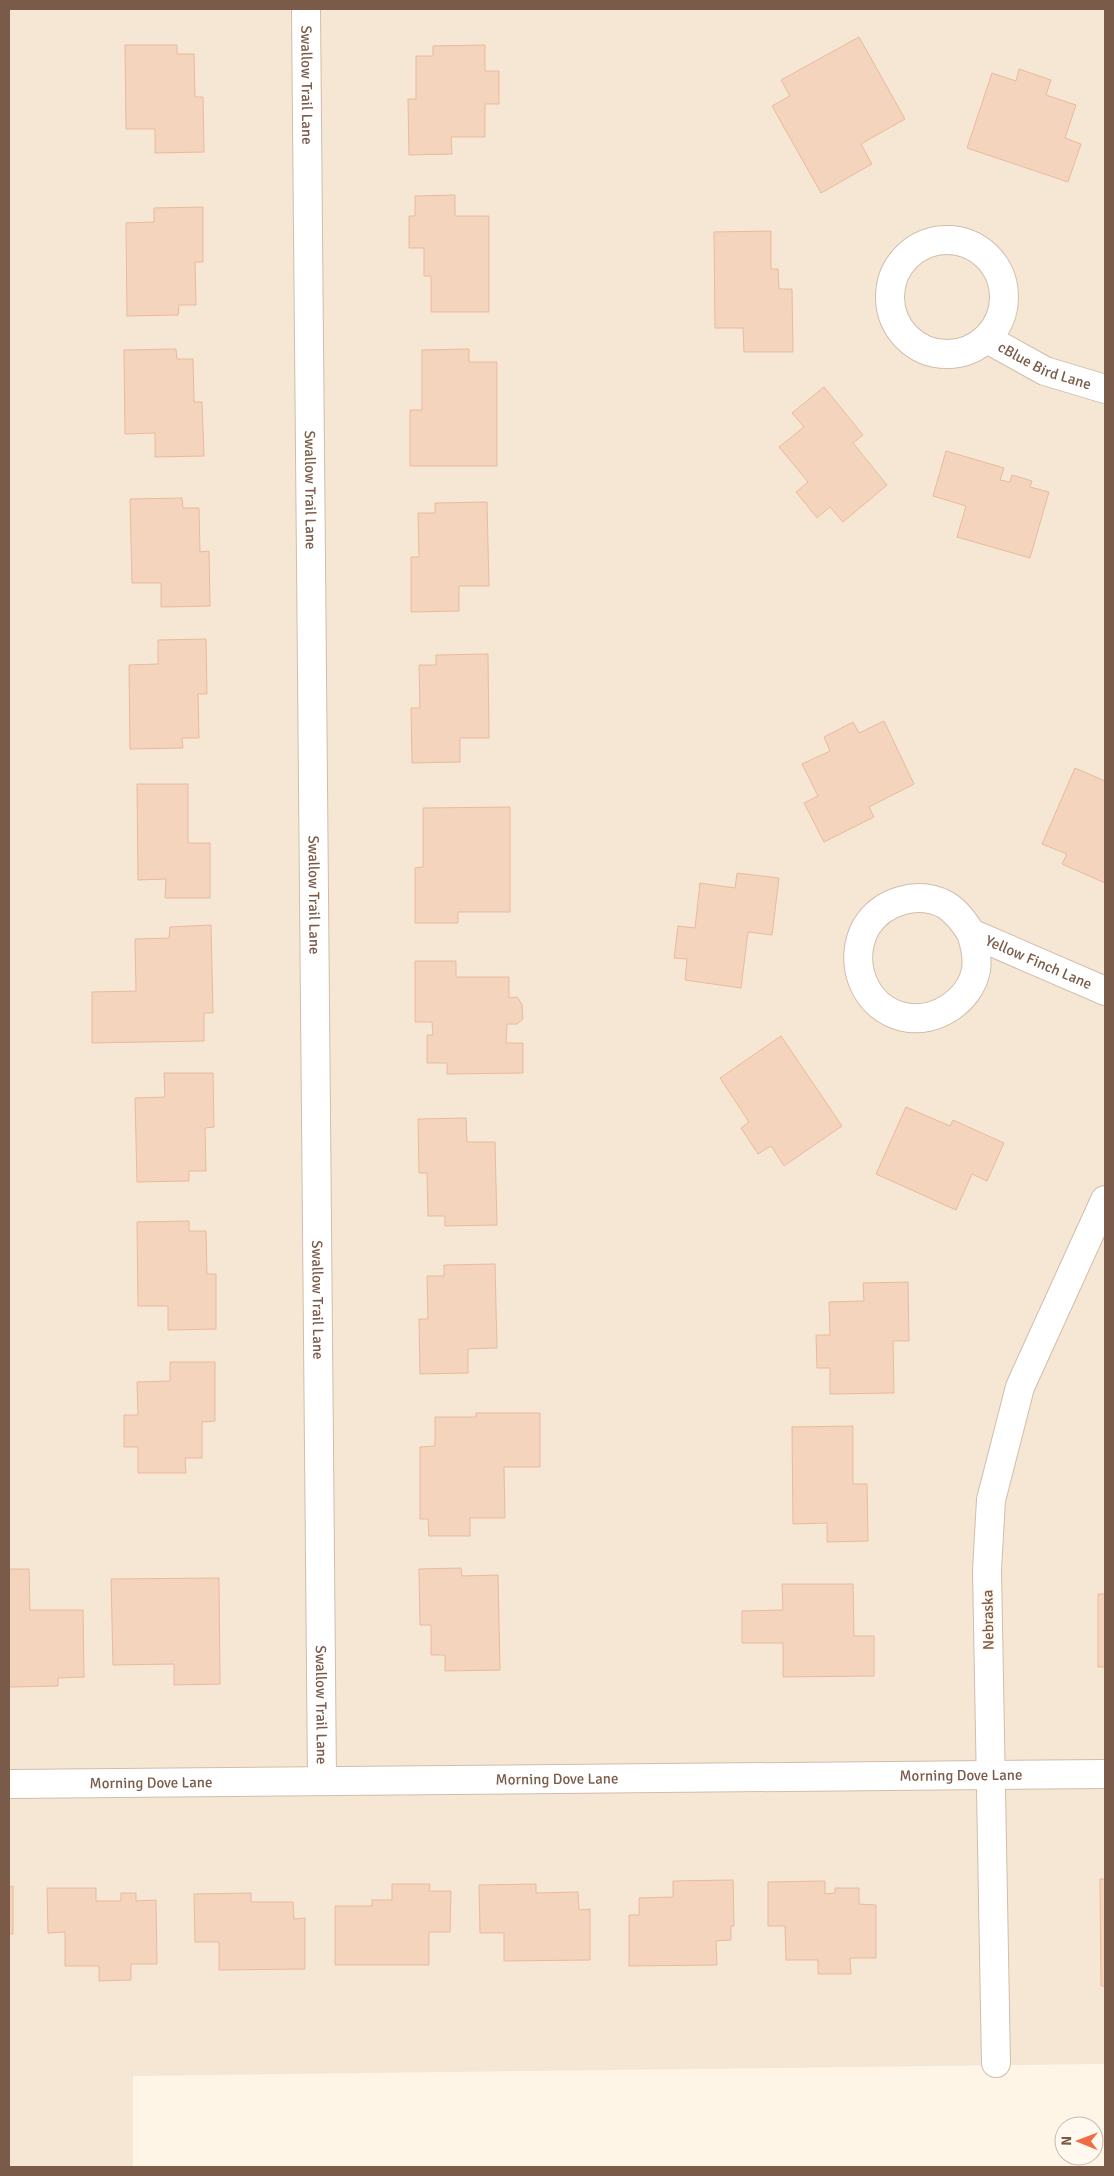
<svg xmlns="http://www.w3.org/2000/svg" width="1114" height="2176" font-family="Signika,sans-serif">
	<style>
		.residential { fill: #f6e7d5 }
		.building { fill: #f5d4bd; stroke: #e9ba9c }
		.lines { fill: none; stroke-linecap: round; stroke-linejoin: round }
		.street-casing { stroke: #d1bdab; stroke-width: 30 }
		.street { stroke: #fff; stroke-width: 28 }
		.labels { text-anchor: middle; stroke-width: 4; stroke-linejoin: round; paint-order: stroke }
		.street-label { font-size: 15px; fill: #7a5b49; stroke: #fff9ef }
	</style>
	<rect width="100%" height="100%" fill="#fef5e7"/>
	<path class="residential" d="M9,9H1105V2064L133,2076V2167H9Z"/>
	<path class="building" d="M859,37L905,119L861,144L872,164L821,193L772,106L790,96L781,80Z
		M125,45H177V54H194L195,97H203L204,152L155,153V129H126Z
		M485,45V71H499V104H485V137H451L452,154L409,155L408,99H416V56H433V46Z
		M1019,69L1051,80L1046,95L1076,105L1065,138L1081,144L1068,182L967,148L992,73L1016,81Z
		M455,195V216H489V312H431V276H424V248H409V216H415V196Z
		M203,207V262H195L196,305H179L178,315L127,316L126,223L154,222V208Z
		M771,231V269H778L779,289H792L793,352H744L743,328H715L714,232Z
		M176,349L177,359H193L194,402H202L204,456L155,457V433L125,434L124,350Z
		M469,349V362H497V466H410V410H422V350Z
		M824,387L863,435L853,443L887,485L843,522L830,507L817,518L796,492L808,482L779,447L804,427L792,413Z
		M946,451L1004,468L1000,480L1010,482L1012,475L1032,481L1030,487L1049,492L1030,558L957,537L966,506L933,496Z
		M182,498L183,508H199L200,552L209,551L210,606L161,607V583H132L130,499Z
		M487,502L489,586H459V611L411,612V557H419L418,513H435V503Z
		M206,639L207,694H198L199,738H182L183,748L130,749L129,665L158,664V640Z
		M488,654L489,738H460V762L412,763L411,708H420L419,665H436V655Z
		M884,721L914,784L869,807L874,817L824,842L804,803L818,796L802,764L830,751L824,737L853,722L859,733Z
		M1075,768L1105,781V883L1062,864L1067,854L1042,844Z
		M137,784H188V843H210V898H165L166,879L138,880Z
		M510,807V912H458V923H415V868L423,867V808Z
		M737,873L779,878L772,935L748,932L741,988L685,980L687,959L674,958L678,926L695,928L700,883L735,888Z
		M211,925L213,1013H204V1041L92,1043V992L136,991L135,939L169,938L170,927Z
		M415,961H456V977H509V998L517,997L522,1004L523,1019L517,1024H507L506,1043H523V1073L447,1074V1063H427V1035H433L432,1022H415Z
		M781,1036L842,1126L784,1166L771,1146L758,1154L741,1128L749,1122L720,1078Z
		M164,1073H213L214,1127L205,1128L206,1171H189V1181L137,1182L135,1098L165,1097Z
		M906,1107L950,1126L953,1120L1004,1143L987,1181L972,1174L956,1210L876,1174Z
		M466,1118L467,1142H495L497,1225L445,1226V1216H428L427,1173H419L418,1119Z
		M189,1221V1231H206L207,1274H216V1329L168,1330V1306H138L137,1222Z
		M495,1264L497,1348L468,1349V1373L420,1374L419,1319H428L427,1276H444V1265Z
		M908,1282L909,1341H893L894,1393L830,1394V1368H817L816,1335H830L829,1302L864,1301L863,1283Z
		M170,1362H215V1421L202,1422V1458H185L186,1473H138V1447H124V1415H138L137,1382L170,1381Z
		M476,1413H540V1467H504L505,1518H470V1536H429L428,1519H420V1447L435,1446V1417H476Z
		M853,1426V1484H867L868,1541L827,1542V1523L793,1524L792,1427Z
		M461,1568L462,1576L498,1575L500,1670L445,1671V1655H431V1625H420L419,1569Z
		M9,1569H29L30,1610H83L84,1677L58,1678V1686L9,1687Z
		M219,1578L220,1684L174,1685V1664L113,1665L111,1579Z
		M782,1584H853L854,1636H874V1676L783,1677V1643H742V1611L783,1610Z
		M1098,1594H1105V1667H1098Z
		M1100,1879H1105V1986H1101Z
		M733,1880L734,1926H731V1940L716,1941L717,1965L629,1966V1915H639V1898L673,1897V1881Z
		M825,1881V1894L835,1893V1888H859V1904L876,1905V1958H850L851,1974H818V1960H786L785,1926H768V1882Z
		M392,1884H430L429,1891H451L450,1932H429V1965H335V1906H372V1900H392Z
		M536,1884V1893L578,1892L579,1910L590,1909V1960L504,1961V1933H480L479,1885Z
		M13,1886V1934H9V1887Z
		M47,1888H96V1901H121V1893H136V1901L156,1900L157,1964H131V1980L99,1981V1966H65V1932L48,1933Z
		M251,1893V1902H293L294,1919L305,1918V1969L219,1970V1942H195L194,1894Z"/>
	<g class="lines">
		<defs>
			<g id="street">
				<path id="s1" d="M306,9L322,1781"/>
				<circle cx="947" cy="297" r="57"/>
				<path id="s2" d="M987,339L1045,371L1105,389"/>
				<path id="s3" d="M971,933C975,945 978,957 976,970C970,1001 935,1024 904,1017C864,1008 847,962 866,927C882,901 918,890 946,905C957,912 964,922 971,933L1105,991"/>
				<path id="s4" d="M9,1784L1105,1774"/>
				<path d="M996,2063L987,1570L991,1500L1020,1387L1105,1200"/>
			</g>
		</defs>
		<use href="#street" class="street-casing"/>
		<use href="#street" class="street"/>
	</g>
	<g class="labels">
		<g class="street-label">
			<text dy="5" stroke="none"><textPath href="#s1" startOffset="76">Swallow Trail Lane</textPath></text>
			<text dy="5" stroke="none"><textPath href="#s2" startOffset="64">cBlue Bird Lane</textPath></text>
			<text dy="5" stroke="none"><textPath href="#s1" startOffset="481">Swallow Trail Lane</textPath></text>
			<text dy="5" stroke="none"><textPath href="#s1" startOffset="886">Swallow Trail Lane</textPath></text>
			<text dy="5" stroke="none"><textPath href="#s3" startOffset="448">Yellow Finch Lane</textPath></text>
			<text dy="5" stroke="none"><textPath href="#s1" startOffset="1291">Swallow Trail Lane</textPath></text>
			<text transform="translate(988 1620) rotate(-91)" y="5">Nebraska</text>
			<text dy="5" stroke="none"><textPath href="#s1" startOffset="1696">Swallow Trail Lane</textPath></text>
			<text dy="5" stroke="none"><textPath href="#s4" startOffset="952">Morning Dove Lane</textPath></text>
			<text dy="5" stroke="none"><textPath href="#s4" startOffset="548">Morning Dove Lane</textPath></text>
			<text dy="5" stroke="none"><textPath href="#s4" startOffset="142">Morning Dove Lane</textPath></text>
		</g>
	</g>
	<rect width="1114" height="2176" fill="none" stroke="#7a5b49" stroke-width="20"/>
	<g transform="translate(1079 2141) rotate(271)"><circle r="24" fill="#fff9ef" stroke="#cabaad"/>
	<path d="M0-4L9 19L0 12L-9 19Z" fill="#ee6d45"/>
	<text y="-8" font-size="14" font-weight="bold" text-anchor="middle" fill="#7a5b49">N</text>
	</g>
</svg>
